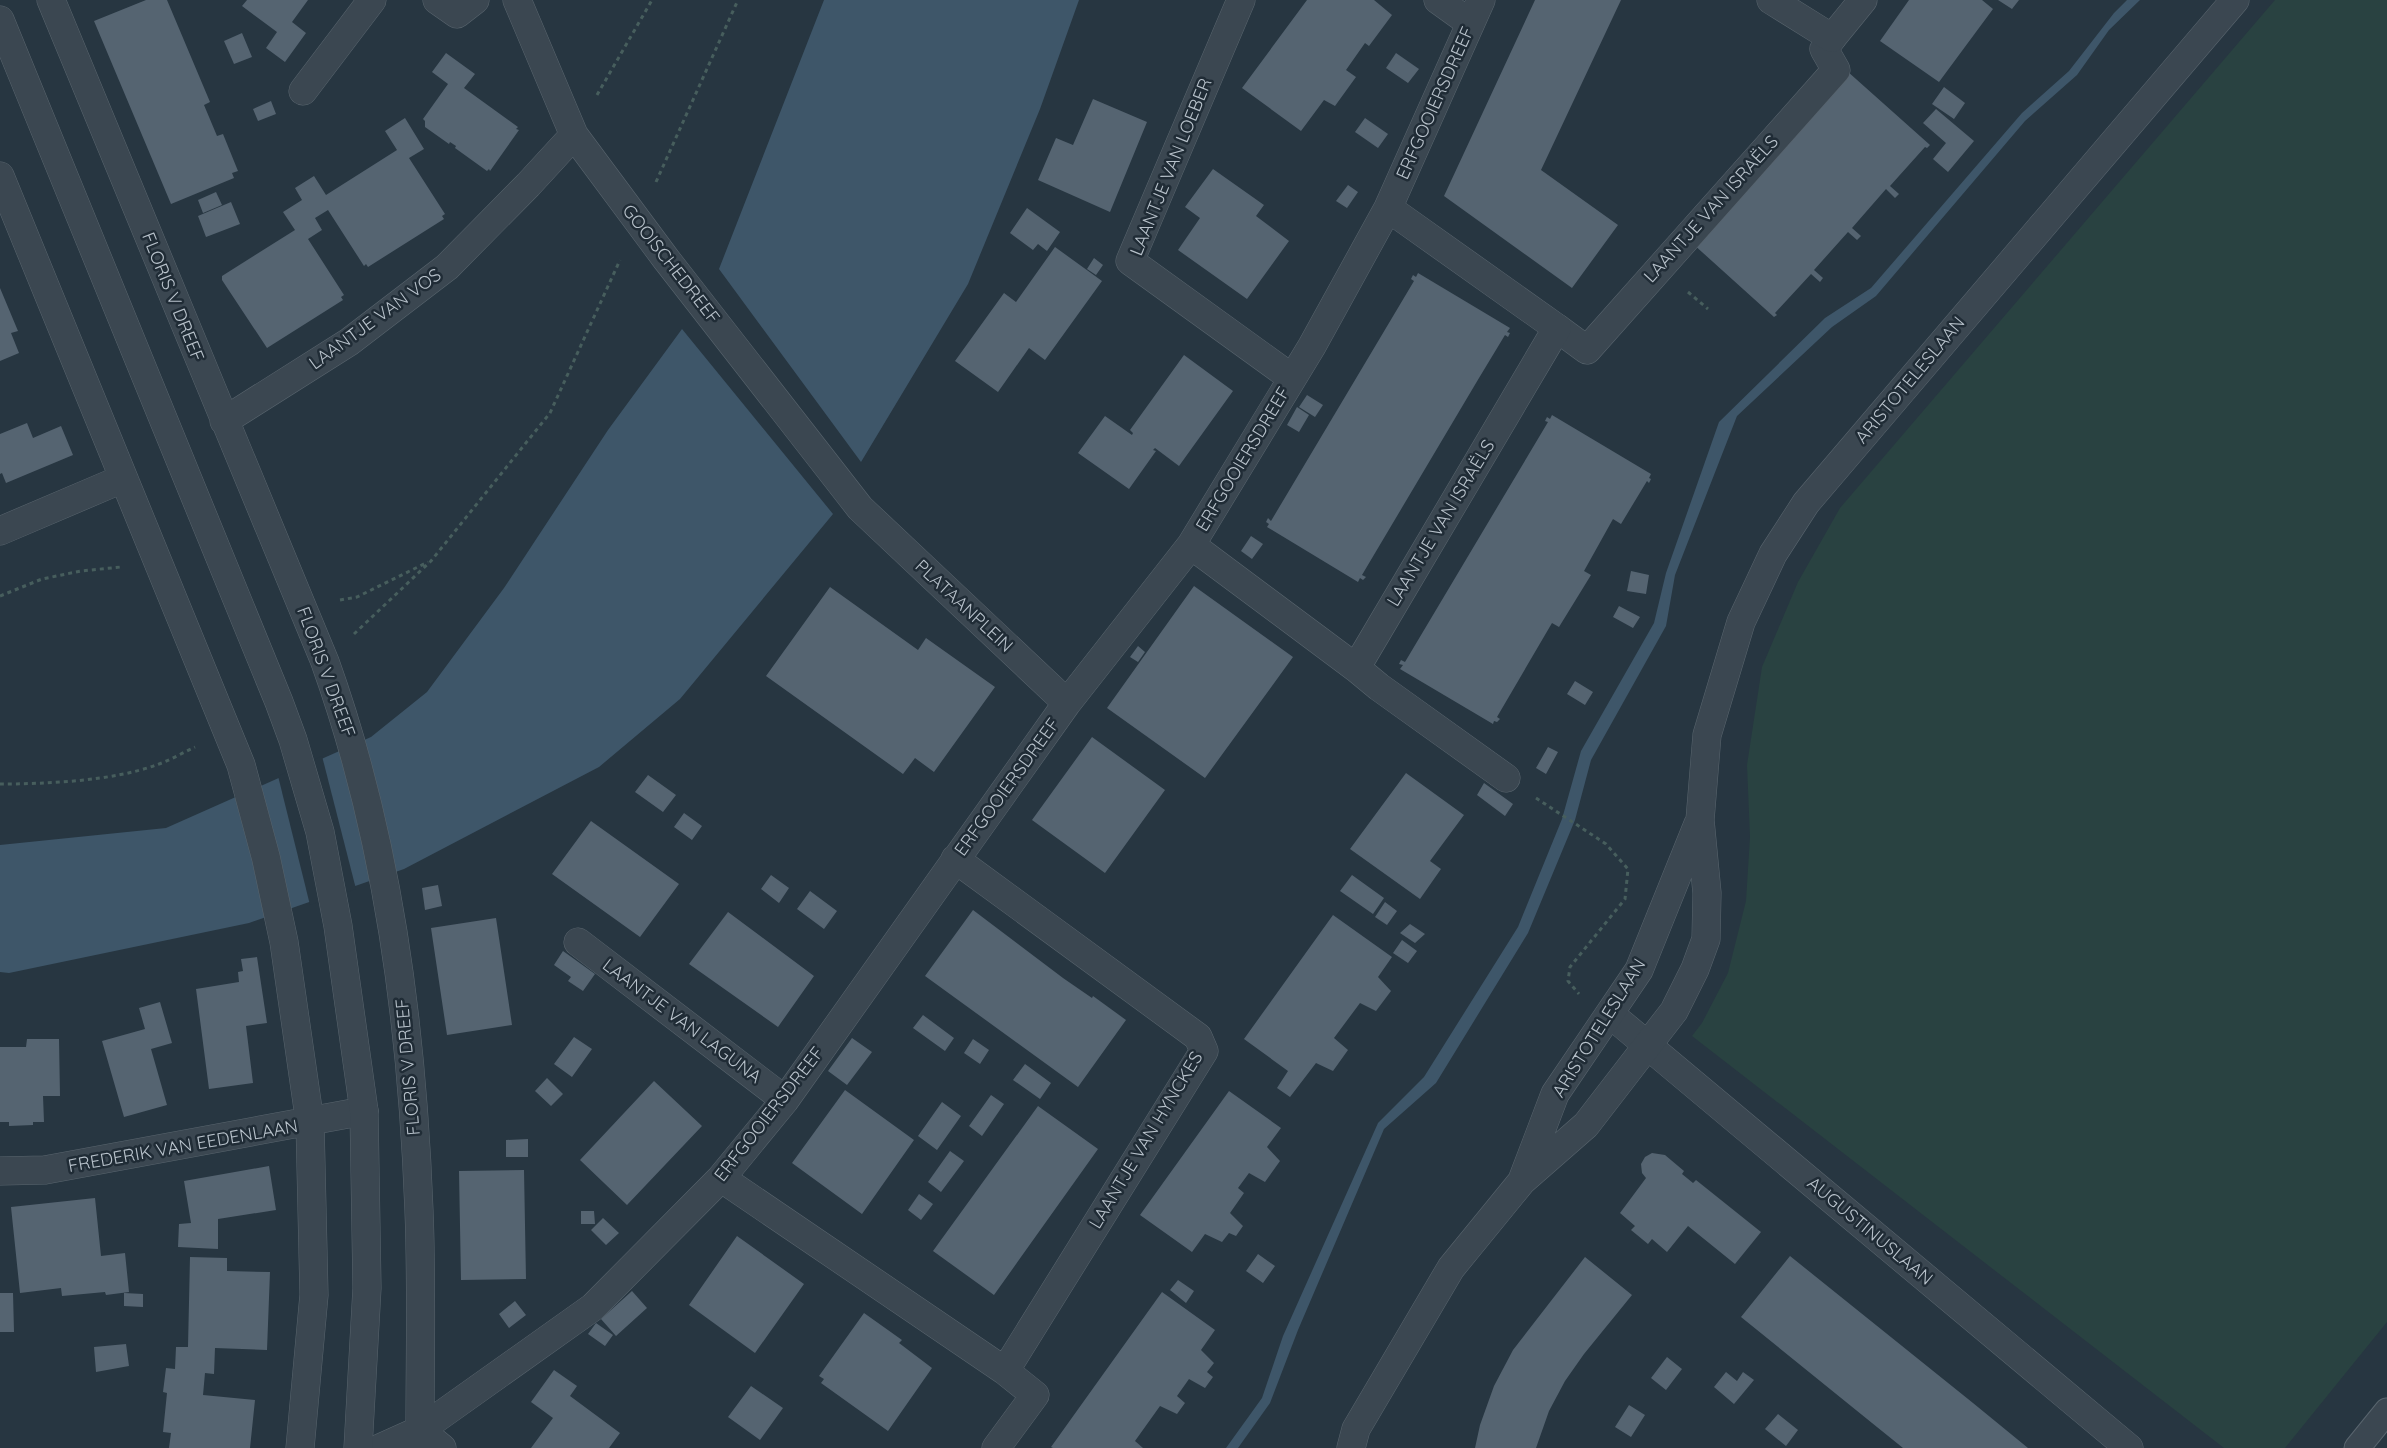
<svg xmlns="http://www.w3.org/2000/svg" width="2387" height="1448" font-family="Quicksand,sans-serif">
	<style>
		.green { fill: #294241 }
		.water { fill: #3e5669 }
		.pier { fill: #273641 }
		.building { fill: #556471 }
		.lines { fill: none; stroke-linecap: round; stroke-linejoin: round }
		.service-casing { stroke: #59656e; stroke-width: 27 }
		.pedestrian-casing { stroke: #59656e; stroke-width: 29 }
		.minor-casing { stroke: #59656e; stroke-width: 29 }
		.tertiary-casing { stroke: #59656e; stroke-width: 29 }
		.path { stroke: #475e5d; stroke-width: 3; stroke-dasharray: 4 4; stroke-linecap: butt }
		.service { stroke: #3b4751; stroke-width: 25 }
		.pedestrian { stroke: #3b4751; stroke-width: 28 }
		.minor { stroke: #3b4751; stroke-width: 28 }
		.tertiary { stroke: #3b4751; stroke-width: 28 }
		.labels { text-anchor: middle; stroke-width: 5; stroke-linejoin: round; paint-order: stroke }
		.street-label { font-size: 18px; fill: #b8c2cb; stroke: #202c36 }
	</style>
	<rect width="100%" height="100%" fill="#273641"/>
	<path class="green" d="M2275,0H2387V1322L2285,1448H2224L1692,1036L1702,1023L1728,973L1746,901L1750,837L1747,765L1762,667L1798,582L1840,508Z"/>
	<path class="water" d="M824,0H1079L1040,109L968,284L861,462L719,269Z
		M2127,0H2140L2109,30L2077,75L2025,121L1876,296L1832,327L1737,416L1675,575L1666,626L1591,760L1575,820L1528,933L1436,1083L1384,1129L1298,1330L1270,1403L1238,1448H1226L1262,1398L1283,1336L1378,1123L1424,1077L1518,927L1562,819L1581,751L1654,623L1666,573L1719,422L1825,318L1871,288L2022,113L2069,71L2114,13Z
		M682,329L833,514L680,699L599,767L404,869L249,923L9,973L0,972V845L166,828L371,737L427,692L504,588L608,430Z"/>
	<path class="pier" d="M322,756L356,889L310,905L278,776Z"/>
	<path class="building" d="M146,0H167L210,102L204,105L217,136L223,134L238,171L232,173L234,178L171,204L94,21Z
		M247,0H308L292,22L306,33L285,62L266,48L277,32L242,6Z
		M1307,0H1374L1392,15L1369,46L1365,43L1346,70L1356,77L1335,106L1324,100L1301,131L1242,88Z
		M1535,0H1621L1541,170L1618,225L1572,288L1444,196Z
		M1909,0H1982L1993,9L1939,82L1880,41Z
		M1998,0H2019L2012,9Z
		M242,33L252,57L234,64L224,41Z
		M446,53L475,74L464,88L518,127L516,129L519,130L490,171L489,169L487,171L455,148L456,146L450,142L449,144L425,127V121L423,119L448,84L432,72Z
		M1396,53L1419,69L1408,83L1386,68Z
		M1847,71L1930,145L1927,148L1925,147L1890,186L1899,194L1895,198L1886,189L1852,228L1861,236L1857,240L1848,232L1814,270L1823,278L1820,282L1811,274L1775,313L1777,315L1774,317L1692,243Z
		M1944,87L1965,103L1954,119L1932,104Z
		M1093,99L1147,122L1110,212L1038,180L1056,138L1073,145Z
		M271,101L276,114L258,121L253,109Z
		M1936,109L1974,141L1948,172L1933,159L1946,143L1923,123Z
		M405,118L424,149L409,158L445,214L442,216L444,219L368,267L366,264L364,266L328,210L315,218L322,230L308,239L344,295L341,297L343,300L267,348L222,280V276L295,230L283,212L302,200L295,188L314,176L326,195L397,150L385,131Z
		M1365,118L1388,134L1378,148L1355,132Z
		M1213,169L1264,205L1256,216L1289,241L1247,299L1178,250L1200,218L1185,207Z
		M1348,185L1358,192L1347,208L1336,201Z
		M216,192L222,205L203,213L198,200Z
		M231,202L240,224L206,237L198,216Z
		M1027,208L1060,232L1047,251L1038,244L1033,250L1010,233Z
		M1055,247L1102,281L1045,360L1029,348L998,392L955,361L1004,293L1016,302Z
		M1094,258L1103,265L1096,275L1087,269Z
		M1418,273L1510,328L1507,332L1510,333L1508,337L1505,335L1479,378L1362,575L1366,577L1363,580L1360,578L1358,582L1267,527L1269,524L1266,522L1268,518L1271,521L1414,281L1411,279L1413,275L1416,277Z
		M0,288L18,331L11,333L19,353L0,361Z
		M1184,355L1233,391L1179,466L1155,448L1153,450L1156,451L1129,489L1078,453L1105,416L1132,435L1133,433L1130,430Z
		M1307,395L1323,405L1315,417L1299,407Z
		M1297,407L1309,415L1299,432L1287,425Z
		M1552,415L1651,474L1649,478L1651,479L1649,483L1647,481L1621,524L1613,519L1584,571L1591,575L1559,627L1552,623L1497,717L1500,719L1497,722L1494,721L1493,724L1400,669L1403,665L1399,664L1401,660L1405,662L1548,422L1545,421L1547,417L1550,419Z
		M27,423L33,438L61,426L73,455L6,483L2,473L0,474V434Z
		M1251,536L1263,544L1252,559L1241,551Z
		M1631,571L1649,575L1646,594L1627,591Z
		M1194,586L1293,657L1205,778L1107,708Z
		M830,587L918,650L926,638L995,687L934,772L915,758L903,774L766,676Z
		M1619,606L1640,617L1633,628L1613,617Z
		M1138,646L1145,652L1138,662L1130,657Z
		M1575,681L1593,692L1585,705L1567,694Z
		M1092,737L1165,790L1105,873L1032,820Z
		M1548,747L1558,752L1546,774L1536,768Z
		M1406,773L1464,815L1430,861L1441,869L1420,899L1350,849Z
		M648,775L676,795L663,812L635,792Z
		M1484,783L1513,804L1505,816L1477,795Z
		M684,813L702,826L692,840L674,827Z
		M591,821L679,884L640,937L552,874Z
		M771,875L789,888L779,903L761,889Z
		M1352,875L1384,898L1373,914L1340,891Z
		M438,885L442,906L425,910L422,888Z
		M810,891L837,911L824,929L797,909Z
		M1385,902L1397,911L1387,925L1375,917Z
		M973,910L1063,978L1092,998L1093,996L1126,1020L1078,1087L925,976Z
		M728,912L814,976L778,1027L689,964Z
		M1333,915L1392,957L1378,977L1391,991L1376,1011L1360,1003L1334,1038L1348,1050L1333,1071L1316,1063L1290,1097L1277,1088L1288,1071L1244,1039Z
		M496,918L512,1025L447,1035L431,928Z
		M1410,924L1425,934L1415,943L1400,933Z
		M1402,940L1417,951L1408,963L1393,953Z
		M563,951L595,974L583,991L568,981L571,977L554,965Z
		M257,957L267,1023L246,1026L253,1083L209,1089L196,989L239,982L238,972L243,971L241,959Z
		M160,1002L172,1043L151,1049L167,1105L124,1117L102,1041L145,1029L139,1008Z
		M923,1015L954,1038L945,1051L913,1028Z
		M574,1037L592,1049L572,1077L554,1064Z
		M852,1038L872,1052L847,1085L828,1071Z
		M27,1039H59L60,1096H43L44,1122H33V1125L9,1126V1122H0V1047H26Z
		M973,1039L989,1050L980,1064L964,1053Z
		M1025,1064L1051,1083L1040,1099L1013,1080Z
		M547,1078L563,1094L551,1106L535,1091Z
		M654,1081L702,1126L627,1205L580,1160Z
		M845,1090L914,1140L862,1214L792,1163Z
		M1229,1091L1281,1128L1267,1147L1280,1161L1265,1182L1249,1173L1238,1188L1244,1193L1230,1213L1243,1226L1236,1236L1229,1233L1222,1242L1205,1234L1192,1252L1140,1215Z
		M991,1095L1004,1104L982,1136L969,1126Z
		M942,1102L961,1116L937,1150L918,1136Z
		M1038,1106L1098,1149L994,1295L933,1251Z
		M528,1139V1157H506V1140Z
		M950,1151L964,1161L941,1192L928,1182Z
		M1652,1153L1665,1155L1684,1171L1682,1174L1693,1183L1696,1180L1761,1232L1735,1264L1688,1226L1667,1252L1652,1239L1648,1244L1631,1230L1635,1226L1620,1213L1646,1178L1642,1173L1641,1164L1645,1157Z
		M269,1166L276,1210L218,1219V1249L178,1247L179,1224L191,1223L184,1181Z
		M524,1170L526,1279L461,1280L459,1171Z
		M919,1194L933,1204L921,1220L908,1210Z
		M95,1198L101,1256L125,1253L129,1292L106,1295L105,1292L62,1296L61,1288L20,1293L11,1207Z
		M581,1211H594L595,1224H581Z
		M603,1218L619,1233L606,1245L591,1230Z
		M737,1236L804,1284L755,1353L689,1305Z
		M1258,1254L1275,1266L1263,1283L1246,1271Z
		M1790,1256L1973,1403L2028,1448H1903L1872,1423L1741,1317Z
		M190,1257L227,1258V1271L270,1272L267,1350L215,1348L214,1374L205,1373L203,1395L255,1400L250,1448H169L171,1433L163,1432L167,1393L163,1392L166,1368L175,1369L176,1347H188Z
		M1585,1257L1632,1295L1584,1354L1565,1381L1549,1411L1536,1448H1475L1480,1425L1494,1386L1513,1350Z
		M1178,1280L1194,1291L1186,1303L1170,1290Z
		M632,1291L647,1308L616,1336L601,1319Z
		M1162,1292L1215,1330L1201,1350L1214,1363L1207,1372L1213,1377L1205,1388L1189,1379L1177,1396L1185,1403L1177,1414L1160,1406L1135,1441L1143,1448H1053L1051,1447Z
		M0,1293H13L14,1332H0Z
		M124,1293L143,1294V1307L124,1306Z
		M515,1301L526,1315L509,1328L499,1314Z
		M864,1313L902,1340L899,1343L932,1368L888,1431L821,1383L824,1379L819,1376Z
		M596,1323L613,1335L605,1346L588,1334Z
		M126,1344L129,1366L96,1372L94,1347Z
		M1667,1357L1682,1369L1666,1390L1651,1378Z
		M554,1370L577,1386L570,1396L620,1433L609,1448H531L553,1418L531,1402Z
		M1726,1372L1737,1381L1743,1372L1754,1380L1734,1404L1714,1387Z
		M751,1386L783,1408L760,1440L728,1417Z
		M1629,1405L1645,1415L1631,1437L1615,1427Z
		M1778,1414L1798,1430L1786,1446L1765,1429Z"/>
	<g class="lines">
		<defs>
			<path id="service" d="M2357,1448L2387,1411"/>
			<path id="pedestrian" d="M1557,328L1587,350L1836,70L1824,49L1832,38"/>
			<path id="minor" d="M51,0L325,662C388,838 412,1024 419,1211C422,1284 420,1357 420,1430L417,1443
				M437,0L457,14L475,0
				M517,0L574,135L666,259L860,508L1067,703
				M1241,0L1130,261L1292,378
				M1438,0L1470,23
				M1771,0L1832,38L1863,0
				M303,91L372,0
				M0,176L241,765L266,858L284,942L310,1123L314,1295L300,1448
				M224,421L349,342L447,267L528,185L574,135
				M0,531L122,479
				M1191,545L1356,668L1557,328L1388,208
				M1356,668L1379,687L1506,778
				M955,859L1198,1037L1204,1051L1005,1371
				M578,942L785,1100
				M1610,1014L2129,1448
				M0,1171L45,1170L364,1111
				M721,1178L1005,1371L1035,1395L996,1448
				M420,1430L442,1448
				M380,1448L420,1430L593,1307L721,1178L785,1100L1067,703L1191,545L1312,346L1388,208L1481,0"/>
			<path id="tertiary" d="M0,20L279,702L293,740L320,832L338,926L364,1111L367,1288L358,1448
				M1523,1178L1555,1094L1639,970L1698,824
				M1351,1448L1356,1429L1451,1268L1522,1181L1586,1125L1674,1011L1695,969L1706,939L1707,893L1700,820L1707,735L1741,622L1773,554L1806,503L2235,0"/>
		</defs>
		<use href="#service" class="service-casing"/>
		<use href="#pedestrian" class="pedestrian-casing"/>
		<use href="#minor" class="minor-casing"/>
		<use href="#tertiary" class="tertiary-casing"/>
		<path class="path" d="M597,95L652,0
			M656,182L738,0
			M1688,292L1708,309
			M0,596L42,579L81,571L121,567
			M340,600L357,597L428,562
			M354,634L431,561L550,413L620,260
			M0,784C46,784 113,781 156,765C169,761 182,753 195,747
			M1536,798L1606,844L1628,869L1625,899L1570,967L1568,981L1579,994"/>
		<use href="#service" class="service"/>
		<use href="#pedestrian" class="pedestrian"/>
		<use href="#minor" class="minor"/>
		<use href="#tertiary" class="tertiary"/>
	</g>
	<g class="labels">
		<g class="street-label">
			<text transform="translate(1435 103) rotate(-66)" y="6">ERFGOOIERSDREEF</text>
			<text transform="translate(1171 167) rotate(-68)" y="6">LAANTJE VAN LOEBER</text>
			<text transform="translate(1711 209) rotate(-48)" y="6">LAANTJE VAN ISRAËLS</text>
			<text transform="translate(671 264) rotate(52)" y="6">GOOISCHEDREEF</text>
			<text transform="translate(173 297) rotate(68)" y="6">FLORIS V DREEF</text>
			<text transform="translate(375 319) rotate(-36)" y="6">LAANTJE VAN VOS</text>
			<text transform="translate(1910 380) rotate(-50)" y="6">ARISTOTELESLAAN</text>
			<text transform="translate(1243 459) rotate(-59)" y="6">ERFGOOIERSDREEF</text>
			<text transform="translate(1441 523) rotate(-59)" y="6">LAANTJE VAN ISRAËLS</text>
			<text transform="translate(964 606) rotate(43)" y="6">PLATAANPLEIN</text>
			<text transform="translate(326 672) rotate(70)" y="6">FLORIS V DREEF</text>
			<text transform="translate(1007 787) rotate(-54)" y="6">ERFGOOIERSDREEF</text>
			<text transform="translate(682 1021) rotate(37)" y="6">LAANTJE VAN LAGUNA</text>
			<text transform="translate(1599 1028) rotate(-58)" y="6">ARISTOTELESLAAN</text>
			<text transform="translate(408 1067) rotate(-95)" y="6">FLORIS V DREEF</text>
			<text transform="translate(769 1114) rotate(-52)" y="6">ERFGOOIERSDREEF</text>
			<text transform="translate(1146 1140) rotate(-59)" y="6">LAANTJE VAN HYNCKES</text>
			<text transform="translate(183 1146) rotate(-10)" y="6">FREDERIK VAN EEDENLAAN</text>
			<text transform="translate(1870 1231) rotate(40)" y="6">AUGUSTINUSLAAN</text>
		</g>
	</g>
</svg>
